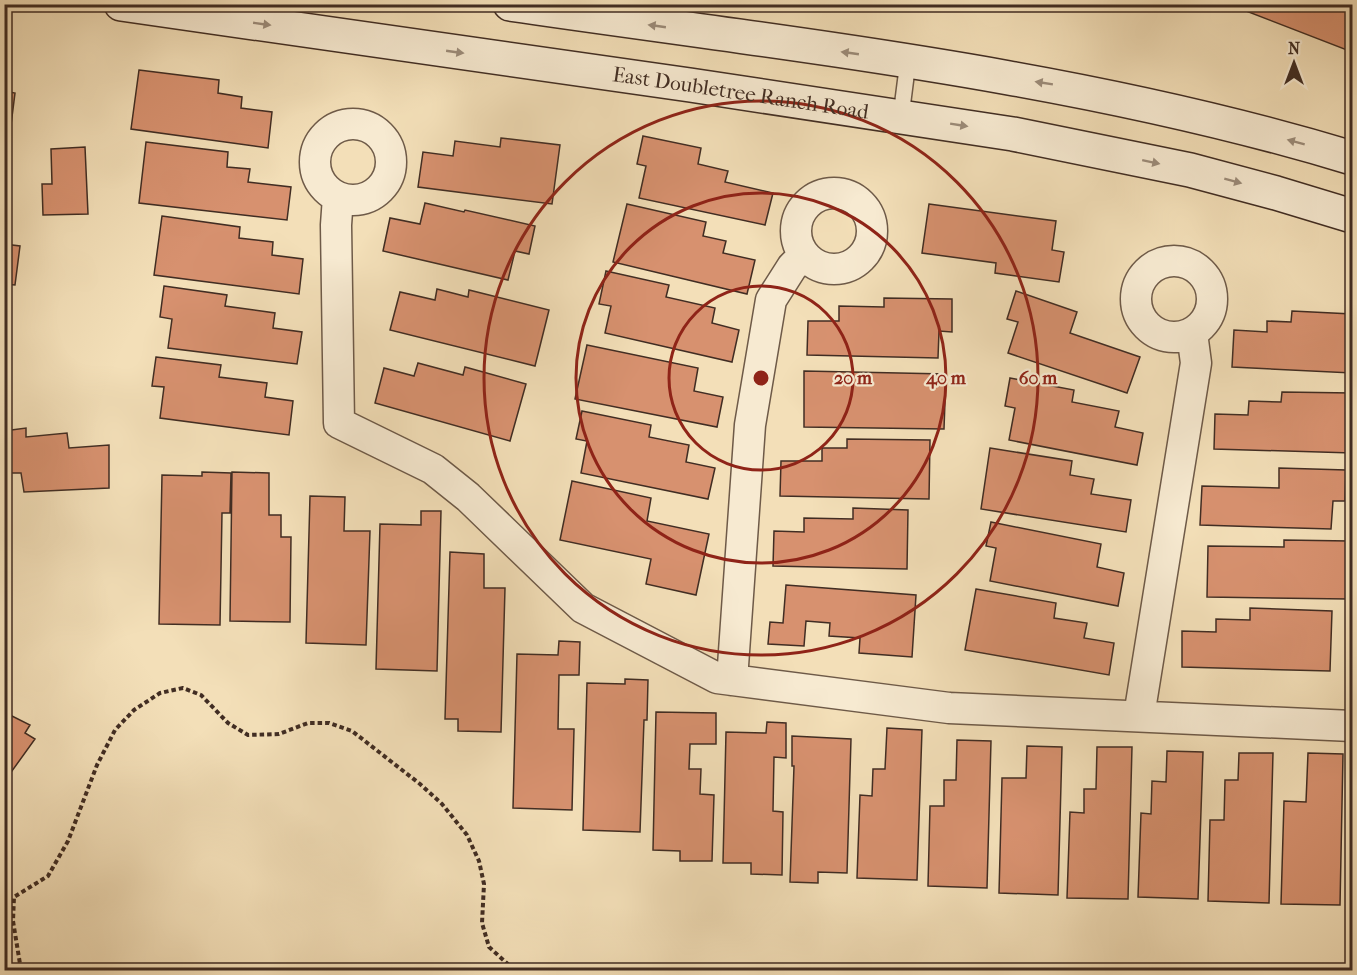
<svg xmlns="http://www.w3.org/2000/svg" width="1357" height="975" font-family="'IM FELL French Canon',serif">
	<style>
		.building { fill: #d7916f; stroke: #412d23; stroke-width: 1.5 }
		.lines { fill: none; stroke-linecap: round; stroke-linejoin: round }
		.lane-casing { stroke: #6e5a48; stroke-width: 18 }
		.street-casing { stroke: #6e5a48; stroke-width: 33 }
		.secondary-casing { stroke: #412d23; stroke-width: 36 }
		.path { stroke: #412d23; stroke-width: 4; stroke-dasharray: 4.5 3; stroke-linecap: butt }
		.lane { stroke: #f7ead1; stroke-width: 15 }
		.street { stroke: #f7ead1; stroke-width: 30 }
		.secondary { stroke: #f7ead1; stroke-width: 33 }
		.oneway { fill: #9c8c7a }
		.ring { fill: none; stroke: #8f2418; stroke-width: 3 }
		.labels { text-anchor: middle; stroke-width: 4.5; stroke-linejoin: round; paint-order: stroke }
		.street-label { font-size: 21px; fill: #412d23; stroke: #f7ead1 }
		.centre { fill: #8f2418; stroke: #f7ead1; stroke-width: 3 }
		.ring-label { font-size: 18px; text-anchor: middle; font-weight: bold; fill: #8f2418; stroke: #f7ead1; stroke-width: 4.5; stroke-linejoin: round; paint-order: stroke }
	</style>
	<rect width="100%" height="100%" fill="#f3dfb8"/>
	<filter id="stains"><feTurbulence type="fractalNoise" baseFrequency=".00333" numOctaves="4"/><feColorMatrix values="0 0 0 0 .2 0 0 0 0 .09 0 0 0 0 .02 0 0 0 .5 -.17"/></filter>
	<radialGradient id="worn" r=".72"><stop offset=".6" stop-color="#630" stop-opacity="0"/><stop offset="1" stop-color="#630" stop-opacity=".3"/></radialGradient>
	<path class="building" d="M1228,4H1352V52Z
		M139,70L219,80L218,93L242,97L241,108L272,112L268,148L131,129Z
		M4,91L15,93L11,125L4,124Z
		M643,136L701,148L698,164L728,171L725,182L773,193L765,225L639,198L646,166L637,164Z
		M501,138L560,145L552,204L418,187L423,152L453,156L455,141L500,147Z
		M146,142L228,152L227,167L250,169L248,182L291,187L287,220L139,203Z
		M85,147L88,214L43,215L42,184H52L51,149Z
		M425,203L464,212L465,210L535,226L529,254L515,251L508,280L383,251L390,218L420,224Z
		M627,204L706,222L703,236L726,241L723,253L755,260L747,294L613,262Z
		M929,204L1056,221L1052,250L1064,252L1059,282L995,273L996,263L922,253Z
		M162,216L240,227L239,238L273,242L272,255L303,259L299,294L154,275Z
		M4,244L20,246L15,285L4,284Z
		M606,271L669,285L666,297L715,308L712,323L739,330L732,362L605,333L611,306L599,304Z
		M164,286L227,295L225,306L275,313L273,328L302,332L297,364L168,348L172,319L160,317Z
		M437,289L468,297L469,290L549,310L535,366L390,330L400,292L435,300Z
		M1016,291L1077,312L1070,333L1140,357L1127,393L1008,353L1018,322L1007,319Z
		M884,298L952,299V332L939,331L938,358L807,355L808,321H839V306L884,307Z
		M1292,311L1352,314V373L1232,367L1234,330L1267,332V321L1291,322Z
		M587,345L698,368L694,391L723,397L717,427L575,399Z
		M156,357L221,365L219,377L267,383L265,397L293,401L289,435L160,418L164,387L152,386Z
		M418,363L463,375L465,367L526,384L510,441L375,403L384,368L414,376Z
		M804,371L946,374L944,429L804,427Z
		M1010,378L1074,390L1072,402L1119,411L1115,427L1143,433L1137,465L1009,440L1015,408L1005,406Z
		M1282,392L1352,393V453L1214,449L1215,414L1248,415L1249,401L1281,402Z
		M582,411L651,425L649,437L689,445L686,462L715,468L708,499L581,473L587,441L576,439Z
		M26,428V437L67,433L69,448L109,445V488L24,492L21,473H4V431Z
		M847,439L930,440L929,499L780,496L781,461H822V448H847Z
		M990,448L1072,461L1070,475L1094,479L1091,494L1131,500L1126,532L981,509Z
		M1279,468L1346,470L1345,501H1333L1331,529L1200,525L1202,486L1279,488Z
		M202,472L231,473L230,513H222L220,625L159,624L162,475L202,476Z
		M232,472L269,473V515H281V537H291L290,622L230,621Z
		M572,481L651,498L647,521L709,534L696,595L646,584L651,559L560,540Z
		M310,496L345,497L344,531H370L366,645L306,643Z
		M853,508L908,510L907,569L773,566L774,531L804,532V518L853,519Z
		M421,511H441L437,671L376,669L380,524L421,525Z
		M991,522L1101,544L1097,567L1124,573L1118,606L990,581L996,548L986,546Z
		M1284,540L1349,541L1348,599L1207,597L1208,546L1284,547Z
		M450,552L484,554V588H505L501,732L458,731V719H445Z
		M786,585L916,595L912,657L859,653L860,638L829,636L830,623L806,621L804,646L768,644L770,622L783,623Z
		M976,589L1056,603L1054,618L1087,623L1084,638L1114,643L1109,675L965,650Z
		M1250,608L1332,611L1330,671L1182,667V631L1216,632V619L1250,620Z
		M559,641L580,642L579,675H559L558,729H574L572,810L513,808L517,654L558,655Z
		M625,679L648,680L647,720H644L640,832L583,830L587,683L625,684Z
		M4,712L30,725L25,733L35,739L4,782Z
		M656,712L716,713V744H690L689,769H701L700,794L714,795L712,861H680V851L653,850Z
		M767,722L786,723V758L774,757L773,811L783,812L782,875L751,874V863H723L726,732L766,733Z
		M887,728L922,730L917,880L857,878L860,795L872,796L873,769H885Z
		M792,736L851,739L847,873L818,872V883L790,882L794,766H792Z
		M957,740L991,741L987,888L928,886L930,806H944V780H956Z
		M1027,746L1062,747L1058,895L999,893L1002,778H1026Z
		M1097,747H1132L1128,899L1067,898L1070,812L1084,813V789H1096Z
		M1167,751L1203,752L1198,899L1138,897L1141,813L1151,814L1152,781L1166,782Z
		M1239,753H1273L1269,903L1208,901L1210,820H1224L1225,780H1238Z
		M1308,753L1343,754L1340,905L1281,904L1284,801L1306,802Z
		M1352,824V906H1349Z"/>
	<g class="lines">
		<defs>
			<path id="lane" d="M901,116L908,61"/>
			<path id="street" d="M315 162a38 38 0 1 1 76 0a38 38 0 1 1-76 0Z
				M796 231a38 38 0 1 1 76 0a38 38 0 1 1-76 0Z
				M338,197L336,225L339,423L433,469L468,497L583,608L717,678L949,708L1352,726
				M1136 299a38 38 0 1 1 76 0a38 38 0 1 1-76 0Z
				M732,680L750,425L771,300L792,267L804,255
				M1139,716L1196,363L1192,333"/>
			<g id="secondary">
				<path id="s1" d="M121,4L690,85L1013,134L1190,170L1276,193L1352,216"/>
				<path d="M510,4C793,45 1079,75 1352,158"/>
			</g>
		</defs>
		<use href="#lane" class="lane-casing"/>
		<use href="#street" class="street-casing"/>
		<use href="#secondary" class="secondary-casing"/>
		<path class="path" d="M21,970L13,921L14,897L48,876L68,841L97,765L115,730L134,710L160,693L183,688L201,695L228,723L248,735L279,734L308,723H329L352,731L420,784L442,804L467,835L479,861L484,884L482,923L489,947L510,966L525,970"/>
		<use href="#lane" class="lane"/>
		<use href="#street" class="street"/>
		<use href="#secondary" class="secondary"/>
	</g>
	<defs><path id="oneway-solid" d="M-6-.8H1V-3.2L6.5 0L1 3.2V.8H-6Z" transform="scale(1.5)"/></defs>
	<g class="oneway">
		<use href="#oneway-solid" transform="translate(262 24) rotate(8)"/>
		<use href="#oneway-solid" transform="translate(657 26) rotate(-172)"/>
		<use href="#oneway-solid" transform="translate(455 52) rotate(8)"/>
		<use href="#oneway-solid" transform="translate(850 53) rotate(-172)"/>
		<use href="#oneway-solid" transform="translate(1044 83) rotate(-171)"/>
		<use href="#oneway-solid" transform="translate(959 125) rotate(9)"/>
		<use href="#oneway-solid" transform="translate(1296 142) rotate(-165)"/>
		<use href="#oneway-solid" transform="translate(1151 162) rotate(12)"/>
		<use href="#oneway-solid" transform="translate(1233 181) rotate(15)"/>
	</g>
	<g class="ring">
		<circle cx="761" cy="378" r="92"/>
		<circle cx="761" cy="378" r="185"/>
		<circle cx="761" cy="378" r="277"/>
	</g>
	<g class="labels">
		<g class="street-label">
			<text dy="7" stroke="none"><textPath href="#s1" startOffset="626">East Doubletree Ranch Road</textPath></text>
		</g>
	</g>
	<circle cx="761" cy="378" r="9" class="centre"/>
	<g class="ring-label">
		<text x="853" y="384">20 m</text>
		<text x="946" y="384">40 m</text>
		<text x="1038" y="384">60 m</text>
	</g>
	<rect width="1357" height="975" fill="none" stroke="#f3dfb8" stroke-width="24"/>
	<rect x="6" y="6" width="1345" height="963" fill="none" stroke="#412d23" stroke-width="3"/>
	<rect x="12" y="12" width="1333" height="951" fill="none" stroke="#412d23" stroke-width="1.5"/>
	<g transform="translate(1294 63)" stroke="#f7ead1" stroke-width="4.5" paint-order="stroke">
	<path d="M0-4.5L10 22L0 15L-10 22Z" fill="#412d23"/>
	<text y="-9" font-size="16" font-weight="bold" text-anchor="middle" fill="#412d23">N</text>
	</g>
	<rect width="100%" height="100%" filter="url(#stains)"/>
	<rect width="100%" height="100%" fill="url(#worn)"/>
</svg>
